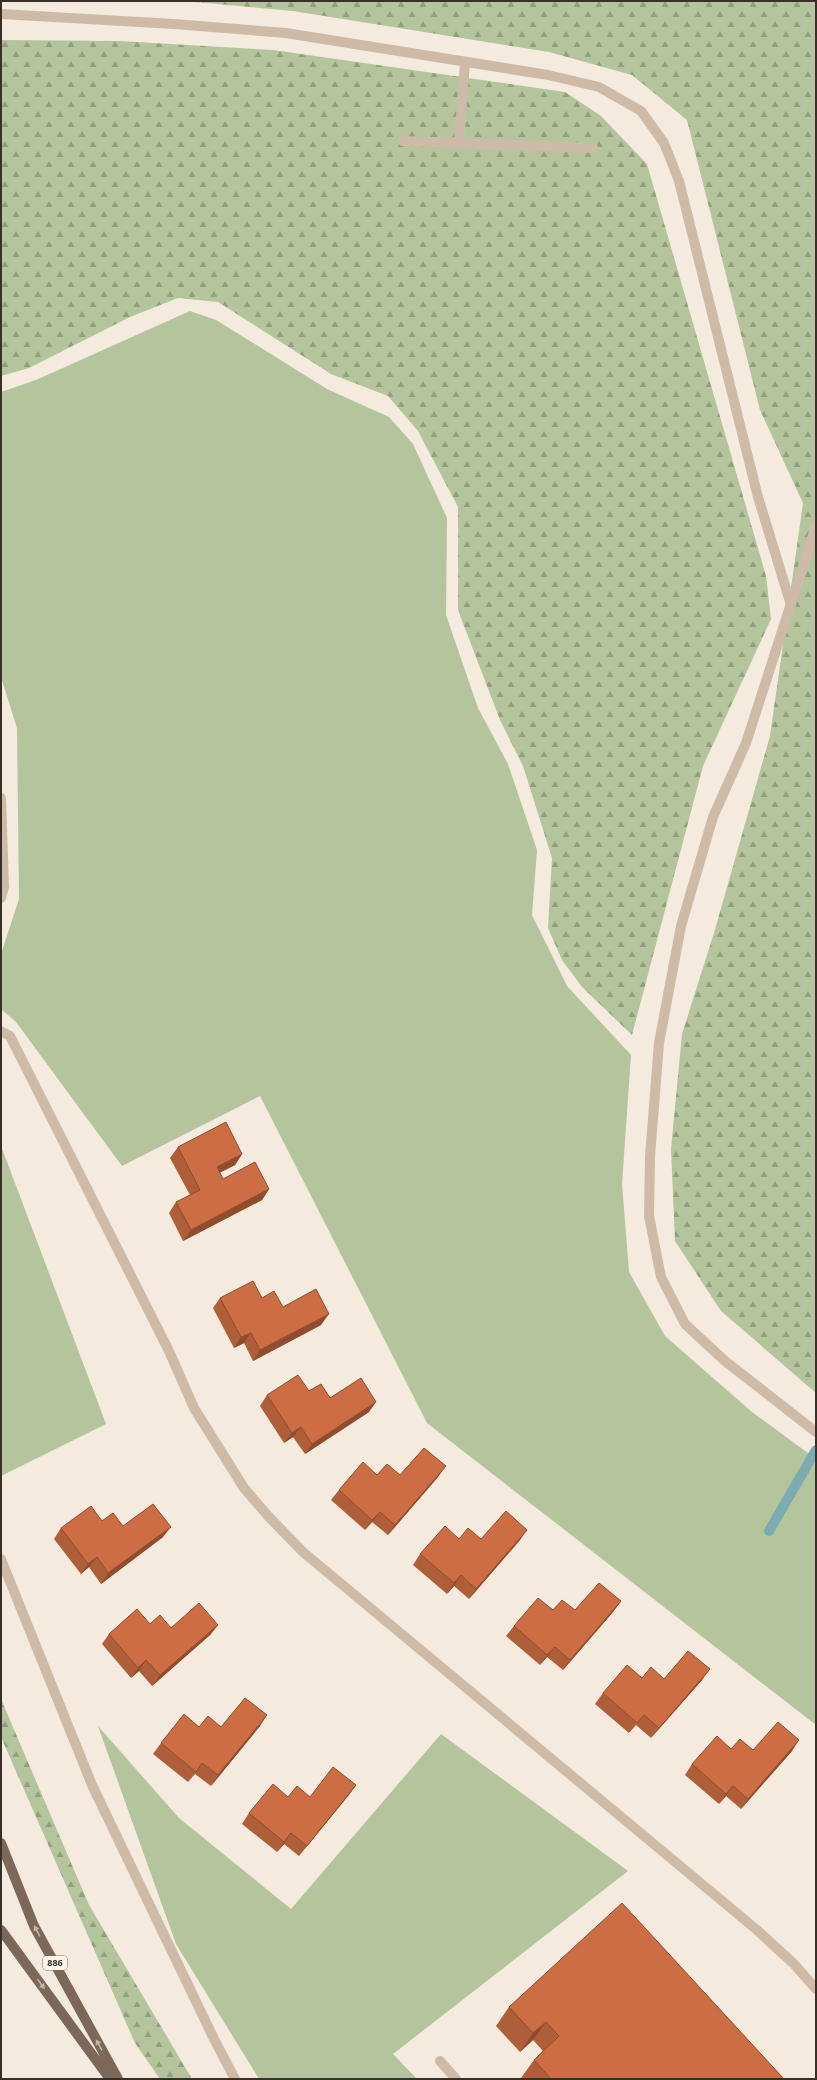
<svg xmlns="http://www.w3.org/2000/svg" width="817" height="2080" font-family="'Open Sans',sans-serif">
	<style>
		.green { fill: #b4c49c }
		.forest { fill: url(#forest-firs) }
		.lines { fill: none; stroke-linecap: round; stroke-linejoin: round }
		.stream { stroke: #7aacb2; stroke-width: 10 }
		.service { stroke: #cdbba8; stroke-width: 10 }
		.minor { stroke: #cdbba8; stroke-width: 10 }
		.primary { stroke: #7c6759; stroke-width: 10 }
		.wall { fill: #af5e3a }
		.shaded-wall { fill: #8f4c2f }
		.building { fill: #cc6d43; stroke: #8f4c2f }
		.oneway { fill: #c2b5a9 }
		.labels { text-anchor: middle; stroke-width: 3.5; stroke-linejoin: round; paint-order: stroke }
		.shield { fill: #fbf4ea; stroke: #736a62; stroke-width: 1 }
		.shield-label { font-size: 9px; font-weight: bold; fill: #392f28 }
	</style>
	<defs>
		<pattern id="forest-firs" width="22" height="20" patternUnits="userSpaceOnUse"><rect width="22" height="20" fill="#b4c49c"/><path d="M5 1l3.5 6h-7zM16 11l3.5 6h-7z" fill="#93a07f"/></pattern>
	</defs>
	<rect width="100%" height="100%" fill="#f4eadd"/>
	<path class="green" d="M190,311L216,320L327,389L389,417L413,444L447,518L446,615L478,708L508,764L537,850L532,915L567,986L631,1055L622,1184L629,1272L665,1336L752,1412L816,1459V1725L427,1423L260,1096L122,1166L16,1022L1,1009V954L19,899L17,728L1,677V392L36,380Z
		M1,1146L106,1424L1,1476Z
		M98,1726L179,1818L291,1909L441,1734L628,1871L393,2054L417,2079H259L176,1944Z"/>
	<path class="forest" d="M184,1H816V1393L721,1311L675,1241L671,1149L682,1034L714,933L770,736L803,503L760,410L687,120L632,75L549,52L293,11Z
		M1,40L119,41L273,50L565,92L601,116L647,164L766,576L771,619L703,766L632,1035L582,987L562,960L548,928L552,858L523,766L500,720L458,610V507L418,431L388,396L331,374L218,302L178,298L130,317L29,368L1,376Z
		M1,1699L89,1905L192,2079H160L135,2043L1,1737Z"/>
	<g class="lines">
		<path class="stream" d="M769,1531L816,1450"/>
		<path class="service" d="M814,1L816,3
			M1,14L174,24L286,33L548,75L599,87L641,111L664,143L679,181L758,497L791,605
			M403,141L593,148
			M459,143L465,62
			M816,526L746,743L713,817L681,926L659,1043L650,1156L649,1216L661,1277L685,1324L725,1361L816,1432
			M1,798L4,887L1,898
			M1,1559L92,1785L214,2039L235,2079
			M440,2061L456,2079"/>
		<path class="minor" d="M1,1031L10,1036L169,1351L194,1408L244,1488L269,1517L303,1552L757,1930L794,1964L816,1989"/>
		<path class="primary" d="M1,1843L34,1926L118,2079
			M1,1930L110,2079"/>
	</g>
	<path class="wall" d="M178,1147L242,1154L235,1165L220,1172L223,1179L269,1189L262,1200L183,1241L169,1213L176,1202L190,1195L170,1158Z
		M220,1298H262L321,1325L253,1361L244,1343L234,1348L213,1308Z
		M309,1391L330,1398L369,1412L305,1454L293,1437L284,1443L260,1406L267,1395Z
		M377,1475H400L438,1477L388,1535L372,1522L365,1530L331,1500L339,1490Z
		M102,1521L123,1526L163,1537L101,1584L89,1567L81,1574L54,1539L61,1528Z
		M459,1539L520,1540L469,1599L454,1586L447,1594L413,1565L420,1554Z
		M621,1601L613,1612L563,1670L547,1657L540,1665L506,1636L514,1626L553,1610H575Z
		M150,1624L171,1628L218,1625L210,1635L152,1686L139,1671L131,1678L102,1644L109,1634Z
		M642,1678L702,1680L651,1738L636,1725L629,1733L595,1704L603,1693Z
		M260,1726L211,1786L195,1774L188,1782L153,1754L161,1743L199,1727Z
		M731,1749L753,1750L792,1751L741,1809L726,1796L719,1804L685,1775L692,1764Z
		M356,1785L348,1796L299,1856L284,1844L277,1852L242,1824L249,1813L288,1797H310Z
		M509,2007L784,2079H522L521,2078L534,2060L543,2051L533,2040L520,2052L496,2026Z"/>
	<path class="shaded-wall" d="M242,1154L235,1165L210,1178L217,1167Z
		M269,1189L262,1200L183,1241L191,1230Z
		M329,1314L321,1325L253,1361L260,1350Z
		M251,1333L244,1343L234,1348L241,1337Z
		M376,1402L369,1412L305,1454L312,1444Z
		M301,1427L293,1437L284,1443L292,1433Z
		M446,1466L438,1477L388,1535L395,1525Z
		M380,1512L372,1522L365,1530L372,1520Z
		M171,1527L163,1537L101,1584L108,1573Z
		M527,1530L520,1540L469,1599L476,1589Z
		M97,1557L89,1567L81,1574L88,1564Z
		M461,1575L454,1586L447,1594L454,1583Z
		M621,1601L613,1612L563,1670L570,1660Z
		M218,1625L210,1635L152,1686L160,1675Z
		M555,1647L547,1657L540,1665L547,1655Z
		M146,1660L139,1671L131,1678L138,1668Z
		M710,1669L702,1680L651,1738L659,1728Z
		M267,1715L260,1726L211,1786L218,1775Z
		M799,1740L792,1751L741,1809L748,1799Z
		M356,1785L348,1796L299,1856L307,1846Z
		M733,1786L726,1796L719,1804L726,1794Z
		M291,1833L284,1844L277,1852L284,1842Z
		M546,2022L533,2040L520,2052L533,2033Z"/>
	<path class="building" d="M226,1122L242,1154L217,1167L223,1179L255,1162L269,1189L191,1230L176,1202L200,1190L178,1147Z
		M253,1281L262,1298L274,1291L283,1307L316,1289L329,1314L260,1350L251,1333L241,1337L220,1298Z
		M298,1375L309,1391L321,1384L330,1398L361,1378L376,1402L312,1444L301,1427L292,1433L267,1395Z
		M424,1448L446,1466L395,1525L380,1512L372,1520L339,1490L363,1462L377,1475L387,1464L400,1475Z
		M153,1504L171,1527L108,1573L97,1557L88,1564L61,1528L91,1506L102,1521L113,1513L123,1526Z
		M506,1511L527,1530L476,1589L461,1575L454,1583L420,1554L445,1526L459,1539L468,1528L481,1539Z
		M599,1583L621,1601L570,1660L555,1647L547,1655L514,1626L538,1598L553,1610L562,1600L575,1610Z
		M199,1603L218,1625L160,1675L146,1660L138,1668L109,1634L137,1609L150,1624L160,1615L171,1628Z
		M688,1651L710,1669L659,1728L644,1715L637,1723L603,1693L627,1665L642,1678L651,1667L664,1679Z
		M245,1698L267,1715L218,1775L202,1763L196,1772L161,1743L184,1714L199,1727L208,1716L221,1727Z
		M778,1722L799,1740L748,1799L733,1786L726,1794L692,1764L717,1736L731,1749L740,1739L753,1750Z
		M333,1767L356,1785L307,1846L291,1833L284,1842L249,1813L273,1784L288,1797L297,1786L310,1797Z
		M622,1903L784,2079H551L534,2060L559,2036L546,2022L533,2033L509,2007Z"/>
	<defs><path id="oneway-solid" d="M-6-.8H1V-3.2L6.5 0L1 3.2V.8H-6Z"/></defs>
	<g class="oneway">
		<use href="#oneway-solid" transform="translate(37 1931) rotate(-118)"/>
		<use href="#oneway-solid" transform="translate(41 1984) rotate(54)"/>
		<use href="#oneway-solid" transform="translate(99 2045) rotate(-119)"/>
	</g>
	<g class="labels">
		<rect class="shield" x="43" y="1956" width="24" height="14" rx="3"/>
		<g class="shield-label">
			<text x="55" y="1966">886</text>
		</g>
	</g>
	<rect width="817" height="2080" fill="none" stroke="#392f28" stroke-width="4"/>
</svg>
